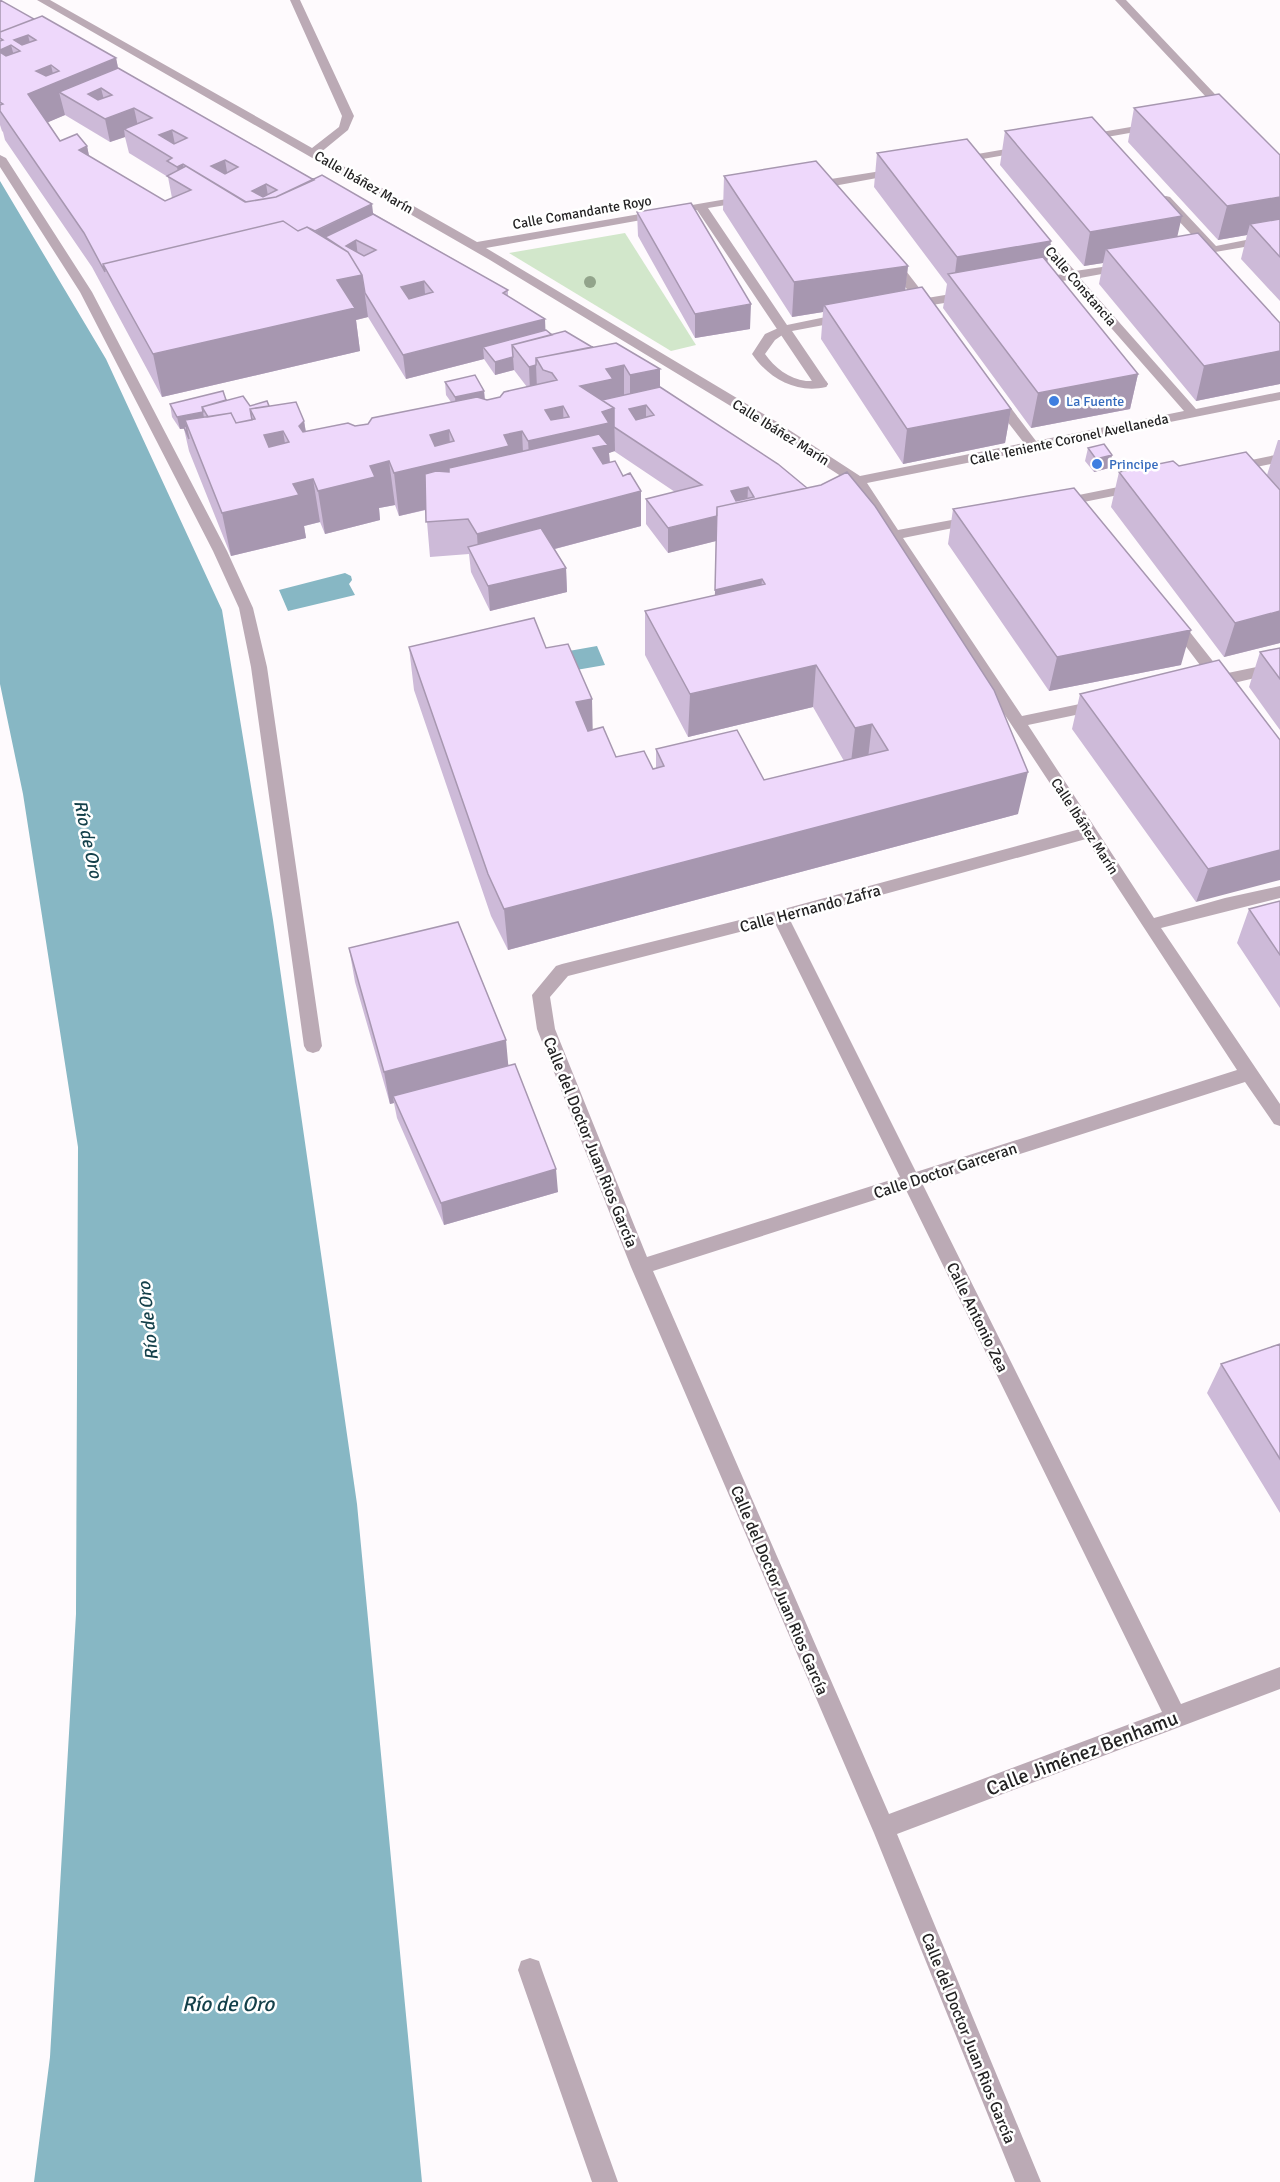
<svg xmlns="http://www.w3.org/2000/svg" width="1280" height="2182" font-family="Signika,sans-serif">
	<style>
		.green { fill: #d2e7cb }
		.water { fill: #87b7c4 }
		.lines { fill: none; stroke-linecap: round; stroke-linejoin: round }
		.lane { fill: #bbaab5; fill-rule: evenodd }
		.street { fill: #bbaab5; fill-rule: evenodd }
		.tree { fill: #92a48b }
		.wall { fill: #cdbad8; fill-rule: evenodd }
		.shaded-wall { fill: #a797b0 }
		.building { fill: #eed8fb; stroke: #a797b0; stroke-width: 1.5; fill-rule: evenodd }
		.shop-dot { fill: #3f7fe0; stroke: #fff; stroke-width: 2 }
		.labels { text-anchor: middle; stroke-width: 5; stroke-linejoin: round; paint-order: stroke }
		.far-street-label { font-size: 14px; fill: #242324; stroke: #fff }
		.far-shop-label { font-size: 14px; fill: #366cbe; stroke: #fff; text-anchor: start }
		.street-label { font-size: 16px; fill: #242324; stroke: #fff }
		.water-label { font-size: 18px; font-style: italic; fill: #14404a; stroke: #fff }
		.near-street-label { font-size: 20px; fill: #242324; stroke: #fff }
		.near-water-label { font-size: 21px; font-style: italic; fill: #14404a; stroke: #fff }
	</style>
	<rect width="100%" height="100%" fill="#fefafd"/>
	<path class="green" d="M625,233L696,345L671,351L509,253Z"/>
	<path class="water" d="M0,181L106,359L222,610L273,920L357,1504L422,2182H34L50,2057L76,1614L78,1147L23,794L0,684Z
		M345,573L351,576L352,580L349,584L355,595L288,611L279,590Z
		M597,646L605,665L559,673L552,654Z"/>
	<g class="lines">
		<path class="lane" d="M0,155L6,158L92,292L227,551L253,608L267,667L322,1046L319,1051L313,1053L307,1051L304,1046L251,667L239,608L213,551L80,292L0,167Z
			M785,325L791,329L775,340L765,354C774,367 789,379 806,381C813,381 819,380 826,381L828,384L826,387C796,394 768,378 752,354L765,334Z
			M530,1958L539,1961L542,1970L618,2182H592L518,1970L521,1961Z"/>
		<path class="street" d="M37,0H50L312,148L339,127L342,116L290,0H300L354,116L348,130L320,153L477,242L750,195V201L708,208L787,325L845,313L851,317L845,321L792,331L828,384L826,387H816L697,210L486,248L777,422L860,476L1024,443L989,398L996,394L1001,395L1036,441L1184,411L1069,280L1033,285L1031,282L1033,279L1063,274L1027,232L1033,228L1037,229L1075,271L1129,263L1131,266L1129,269L1080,278L1196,409L1280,392V400L867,483L898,530L973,516L978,517L980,520L978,523L903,538L1022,716L1099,700L1104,701L1107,705L1104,709L1028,725L1154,918L1225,898L1280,886V898L1161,928L1280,1104V1126L1274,1124L1245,1082L923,1185L1181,1704L1280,1667V1689L897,1834L1041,2182H1015L874,1833L631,1267L537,1029L532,995L556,966L562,964L780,910L1080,829L853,484L767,428L490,260ZM1086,839L1237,1070L916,1172L790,920ZM775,923L900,1177L647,1257L555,1029L550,997L568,976ZM906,1190L1162,1712L889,1814L653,1271Z
			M1115,0H1126L1230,110V114H1222Z
			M1154,123L1158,124V128L1084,141L1078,138L1084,135Z
			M1024,146L1028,147V151L960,163L954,160L960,157Z
			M900,168L906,171L904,173L812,190L806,186L812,182Z
			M1166,196L1170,197L1216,246L1280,233V241L1186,257V251L1204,248L1162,203V197Z
			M892,257L896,258L927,298L969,291L975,295L969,299L932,305L934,309L928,313L920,307L906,308L904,305L906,302L915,300L886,261Z
			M1280,454V462L1232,472L1225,468L1227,465Z
			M1138,483L1143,484L1145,487L1143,490L1059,507L1052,503L1059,499Z
			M1173,615L1178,617L1223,674L1280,662V672L1221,686H1203L1200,682L1203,678L1209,677L1166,620Z"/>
	</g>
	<circle class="tree" cx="590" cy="282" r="6"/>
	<path class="wall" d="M0,0L34,19L116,58L118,68L508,290V296L546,330L552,335L660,369V387L778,464L1018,814L508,950L491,916L414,690L409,647L546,648L592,699V730L616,757L653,769L656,768V749L764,780L844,761L813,707L688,737L645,655V611L715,596L716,541L668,553L646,524V499L675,492L614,451L609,453L610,462L623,476L641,491V526L555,549L566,568L567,592L490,611L471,572L469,554L430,557L426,510L399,516L395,505L379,508L380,520L325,534L320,522L304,526L306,538L231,556L189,451L184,429H180L172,417L170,404L226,400L250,406H269L304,421L306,432L355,426L368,424L451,402L446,395L445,382L484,391L485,399L487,400L500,397L527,387L514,370L495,375L484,359L406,379L368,317L356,320L360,351L162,397L92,267L5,140L3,132L2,131L0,125ZM65,115L110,142L125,137L129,153L168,177L172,198L165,201L89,156L87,146L60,141L48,122Z
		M1134,108L1280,155V301L1241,259L1247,235L1218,240L1128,142Z
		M1005,131L1178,236L1280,323V384L1196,401L1099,284L1103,263L1084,266L1000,165Z
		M877,153L1047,262L1138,374L1130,409L1031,428L943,308L947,284L874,187Z
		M724,176L908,266L905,290L1011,409L1005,443L903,464L821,339L823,312L792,317L723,210Z
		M637,212L750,329L695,338L638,236Z
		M1278,440H1280V490L1267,475Z
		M1088,448L1112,455L1109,468L1094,472L1085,461Z
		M1179,466L1280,490V643L1224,657L1111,507L1119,472Z
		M953,509L1181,665L1049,691L948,544Z
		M1280,648V730L1249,687L1260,652Z
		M1080,694L1280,740L1196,902L1072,729Z
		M1280,901V1008L1237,943L1249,909Z
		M349,948L509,1065L558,1192L444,1225L397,1118L394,1103L390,1104L355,982Z
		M1280,1344V1513L1207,1393L1221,1364Z"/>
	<path class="shaded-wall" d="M45,26L36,40L28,35L36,68L20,51L11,45L20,78L0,68V50L3,41Z
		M116,58L123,92L112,95L101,88L107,112L59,92L65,115L37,127L28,94L36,71L51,65L55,83Z
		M134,108L139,131L124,129L125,137L110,142L105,119Z
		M172,130L177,154L159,135Z
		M87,146L94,180L79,150Z
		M225,160L229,184L211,166Z
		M183,164L188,188L180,184L177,167Z
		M266,184L270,208L252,191Z
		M1280,197V229L1250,224L1247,235L1218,240L1227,206Z
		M372,204L376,238L356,240L359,265L300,239Z
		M1182,216L1174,251L1106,249L1103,263L1084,266L1090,232Z
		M1051,241L1045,275L954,281L957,257Z
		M908,266L904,301L824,305L823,312L792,317L794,282Z
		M362,275L368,317L356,320L360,351L162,397L153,354L337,280Z
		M424,281L426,306L404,311L401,287Z
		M751,304L750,329L695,338V314Z
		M545,319L546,343L483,347L484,359L406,379L403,355Z
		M1280,351V384L1196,401L1204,366Z
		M513,357L514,370L495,375V362Z
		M536,365L537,389L530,391L529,367Z
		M624,365V408L614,410L615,451L609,453L610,466L531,485L528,441L545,410L563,406L564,433L581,404L557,380Z
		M660,369V412L646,405V430L629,434V409H630V375Z
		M1138,374L1130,409L1031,428L1038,393Z
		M484,391L485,404L456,410L455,397Z
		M1011,409L1005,443L903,464L907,429Z
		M203,412L205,424L185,420L187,428L180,429L177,417Z
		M304,421L311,464L299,426Z
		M256,428L283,431L290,474L264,441Z
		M449,430L451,460L504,435L522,431L524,474L512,489L399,516L394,473L430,435Z
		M1112,455L1109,468L1094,472L1096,459Z
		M389,461L395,505L379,508L380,520L325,534L318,491L370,466Z
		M313,479L320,522L304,526L306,538L231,556L222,513L293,484Z
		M748,487L747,509L717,541L731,491Z
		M641,491V526L479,569L477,534Z
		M717,516L716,541L668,553V528Z
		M566,568L567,592L490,611L488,586Z
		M762,579L759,622L714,633L715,590Z
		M1280,611V643L1224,657L1235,623Z
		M1191,630L1181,665L1049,691L1057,657Z
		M816,665L813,707L688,737L690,694Z
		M592,699L593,742L576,702Z
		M872,724L867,767L850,771L855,728Z
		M1028,772L1018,814L508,950L504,909Z
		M1280,850V880L1196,902L1208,869Z
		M506,1040L509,1073L393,1096L394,1103L390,1104L384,1072Z
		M556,1169L558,1192L444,1225L441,1203Z"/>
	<path class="building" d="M0,0L34,19L0,32Z
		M42,16L116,58L28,94L60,141L77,134L87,146L79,150L165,201L191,190L167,176L186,166L245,202L276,197L322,175L372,204L315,231L307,227L298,231L283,221L103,264L105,272L84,233L0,111V105L3,104L0,102V52L6,56L20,51L11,45L0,50V41L3,40L0,38V32ZM28,35L36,40L22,45L14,40ZM51,65L59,71L46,76L36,71Z
		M118,68L314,180L276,197L246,202L183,164L177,167L167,161L172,158L124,129L152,118L134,108L105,119L59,92ZM101,88L112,95L98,100L88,94ZM172,130L187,138L174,144L159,135ZM225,160L238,167L225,174L211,166ZM266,184L277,190L263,197L252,191Z
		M1219,94L1280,155V197L1227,206L1134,108Z
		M1092,117L1182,216L1090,232L1005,131Z
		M967,139L1051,241L957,257L877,153Z
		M816,161L908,266L794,282L724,176Z
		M691,203L751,304L695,314L637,212Z
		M373,214L508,290L503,293L545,319L403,355L365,293L362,275L348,252L325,237ZM356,240L376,250L364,256L346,246ZM424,281L433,292L409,299L401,287Z
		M1280,219V257L1250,224Z
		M283,221L298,231L307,227L348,252L362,275L337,280L355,308L153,354L103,264Z
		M1198,233L1280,323V351L1204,366L1106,249Z
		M1043,257L1138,374L1038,393L948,274Z
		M922,287L1011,409L907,429L824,305Z
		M546,330L552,335L512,345L513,357L495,362L483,347Z
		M565,331L592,347L536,358V365L529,367L512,345Z
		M616,343L660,369L630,375L624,365L606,369L613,379L580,386L614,408L602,412L609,423L528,441L522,431L504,435L509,446L394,473L389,461L370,466L375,477L318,491L313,479L293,484L299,495L222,513L185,420L231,413L236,423L255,419L250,409L296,402L304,421L299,426L303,432L348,423L355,426L368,424L372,418L477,397L487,400L500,397L504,392L557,380L552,373L543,370L536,358ZM563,406L569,417L551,420L545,410ZM449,430L454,441L435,446L430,435ZM283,431L289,442L269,447L264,435Z
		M475,375L484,391L455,397L445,382Z
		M660,387L778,464L807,488L717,507V516L668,528L646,499L702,485L614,427V408L602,400ZM646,405L654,415L636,420L629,409ZM748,487L754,497L736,501L731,491Z
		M223,391L226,400L202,407L203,412L177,417L170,404Z
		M243,396L250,406L267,401L269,406L250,409L252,420L236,423L231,413L208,417L202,407Z
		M186,426L189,439L184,427Z
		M599,434L608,445L593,448L603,464L615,461L623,476L630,473L641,491L477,534L468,519L426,522L425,474L436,471L449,472V468Z
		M1104,444L1112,455L1096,459L1088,448Z
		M1246,452L1280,490V611L1235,623L1119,472L1173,461L1179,466Z
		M847,472L875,506L994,690L1028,772L504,909L488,874L409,647L534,618L546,648L568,644L592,699L576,702L588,731L603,727L616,757L644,751L653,769L664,766L656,749L737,730L764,780L888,750L872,724L855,728L816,665L690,694L645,611L765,584L762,579L715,590L717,507L821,485Z
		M1074,488L1191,630L1057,657L953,509Z
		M541,528L566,568L488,586L468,547Z
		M1280,648V679L1260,652Z
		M1219,660L1280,740V850L1208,869L1080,694Z
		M1280,901V955L1249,909Z
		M458,922L506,1040L384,1072L349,948Z
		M515,1064L556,1169L441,1203L393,1096Z
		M1280,1344V1459L1221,1364Z"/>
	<g class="shop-dot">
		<circle cx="1054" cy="401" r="6"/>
		<circle cx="1097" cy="464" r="6"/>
	</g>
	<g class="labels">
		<g class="far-street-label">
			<text transform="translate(364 182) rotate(30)" y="5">Calle Ibáñez Marín</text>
			<text transform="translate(582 212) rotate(-10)" y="5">Calle Comandante Royo</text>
			<text transform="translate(1081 286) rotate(49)" y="5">Calle Constancia</text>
			<text transform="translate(781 432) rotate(32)" y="5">Calle Ibáñez Marín</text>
			<text transform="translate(1069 439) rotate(-12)" y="5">Calle Teniente Coronel Avellaneda</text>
			<text transform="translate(1085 826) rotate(57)" y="5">Calle Ibáñez Marín</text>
		</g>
		<g class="far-shop-label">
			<text x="1066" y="406">La Fuente</text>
			<text x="1109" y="469">Principe</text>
		</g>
		<g class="street-label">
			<text transform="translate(810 908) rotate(-15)" y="6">Calle Hernando Zafra</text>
			<text transform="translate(591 1142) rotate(68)" y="6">Calle del Doctor Juan Rios García</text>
			<text transform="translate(945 1170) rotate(-18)" y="6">Calle Doctor Garceran</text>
			<text transform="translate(978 1317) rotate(64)" y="6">Calle Antonio Zea</text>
			<text transform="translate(780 1590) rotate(67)" y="6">Calle del Doctor Juan Rios García</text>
			<text transform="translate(969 2038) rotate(68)" y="6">Calle del Doctor Juan Rios García</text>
		</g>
		<g class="water-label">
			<text transform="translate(88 839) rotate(78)" y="6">Río de Oro</text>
			<text transform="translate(148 1321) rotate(-96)" y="6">Río de Oro</text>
		</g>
		<g class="near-street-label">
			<text transform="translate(1082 1753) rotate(-21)" y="7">Calle Jiménez Benhamu</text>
		</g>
		<g class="near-water-label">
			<text x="228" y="2011">Río de Oro</text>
		</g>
	</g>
</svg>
